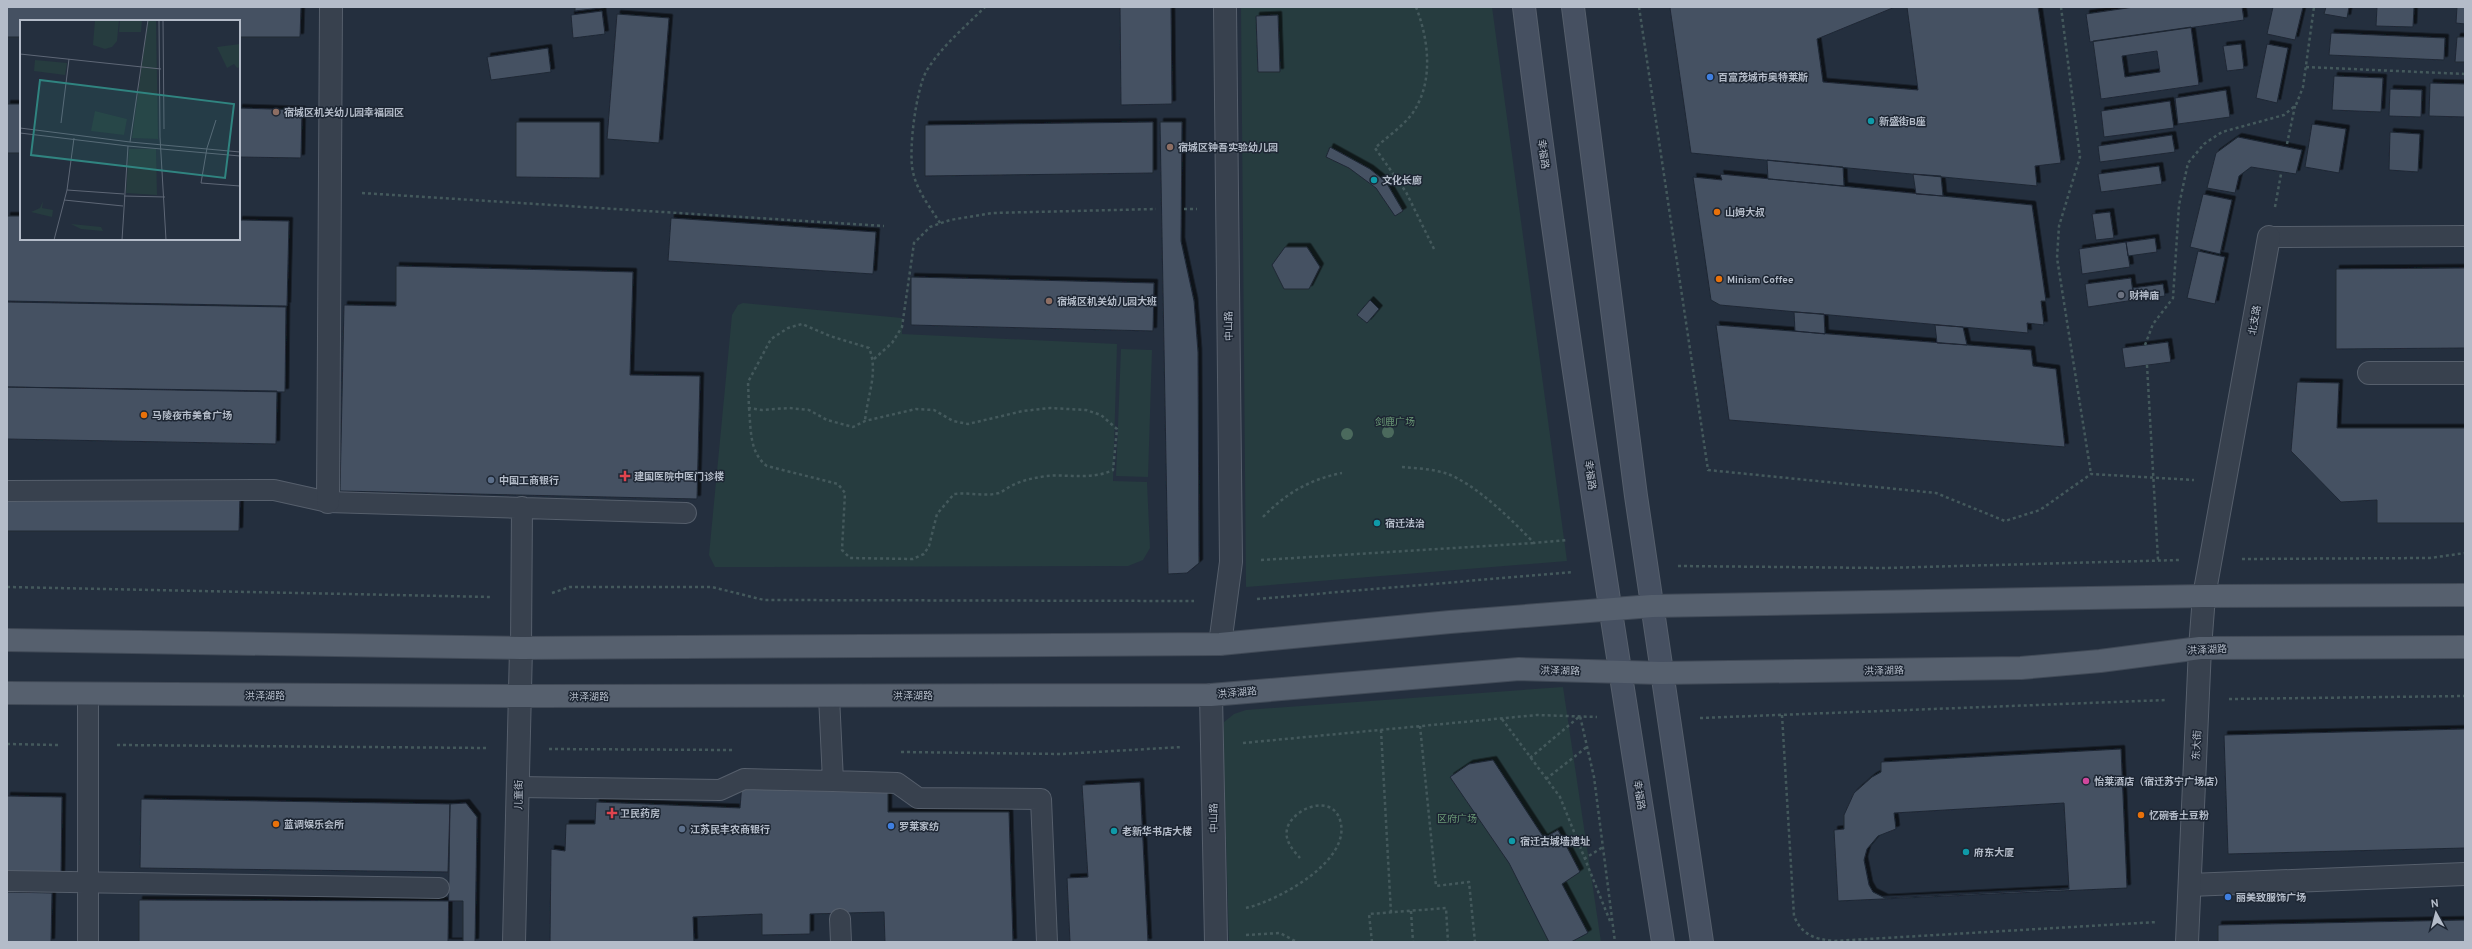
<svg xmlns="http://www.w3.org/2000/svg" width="2472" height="949" font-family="Overpass,'Noto Sans SC',sans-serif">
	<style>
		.green { fill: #263c3f }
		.building { fill: #455162; stroke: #1f2835; fill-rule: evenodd; filter: url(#shadow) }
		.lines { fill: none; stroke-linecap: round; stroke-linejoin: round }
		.service-casing { stroke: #565f6c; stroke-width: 22 }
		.pedestrian-casing { stroke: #565f6c; stroke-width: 24 }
		.minor-casing { stroke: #565f6c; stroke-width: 24 }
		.secondary-casing { stroke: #565f6c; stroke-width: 24 }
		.primary-casing { stroke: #414a57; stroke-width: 24 }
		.path { stroke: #44595c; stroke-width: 2.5; stroke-dasharray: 3 3; stroke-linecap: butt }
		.service { stroke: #38414e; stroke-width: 20 }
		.pedestrian { stroke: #38414e; stroke-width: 22 }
		.minor { stroke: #38414e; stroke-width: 22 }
		.secondary { stroke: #465061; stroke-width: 22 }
		.primary { stroke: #56606e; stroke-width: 22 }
		.tree { fill: #4b6a5d }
		.shop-dot { fill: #3f7fe0; stroke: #1d2633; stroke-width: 1.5 }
		.education-dot { fill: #8d6e63; stroke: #1d2633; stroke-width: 1.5 }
		.culture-dot { fill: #0f9aa8; stroke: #1d2633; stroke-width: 1.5 }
		.food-dot { fill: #e8710a; stroke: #1d2633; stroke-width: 1.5 }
		.worship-dot { fill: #6b7280; stroke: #1d2633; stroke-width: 1.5 }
		.health-dot { fill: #e0444e; stroke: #1d2633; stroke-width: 1.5 }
		.service-dot { fill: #5c6f8a; stroke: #1d2633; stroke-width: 1.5 }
		.hotel-dot { fill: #d1479c; stroke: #1d2633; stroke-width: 1.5 }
		.labels { text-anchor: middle; stroke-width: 3; stroke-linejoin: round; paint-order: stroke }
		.poi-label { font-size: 10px; font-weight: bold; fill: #b4bcc9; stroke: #1d2633; text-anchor: start }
		.street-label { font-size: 10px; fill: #b4bcc9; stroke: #1d2633 }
		.park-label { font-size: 10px; fill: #6b9a76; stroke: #1d2633 }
		.inset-road { fill: none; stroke: #5e6776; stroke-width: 1 }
		.view { fill: #308480; fill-opacity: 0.15; stroke: #308480; stroke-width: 2 }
		.inset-edge { fill: none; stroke: #b4bcc9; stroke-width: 2 }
	</style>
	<defs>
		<filter id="shadow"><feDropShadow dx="3.5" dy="-3.5" stdDeviation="0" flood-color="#0009"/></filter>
	</defs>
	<rect width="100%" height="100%" fill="#242f3e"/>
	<path class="green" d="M1241,7H1492L1567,561L1246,587Z
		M743,303L902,318V334L1117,344L1113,481L1147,482L1150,548L1143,560L1128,566L715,567L709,555L732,315L738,305Z
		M1121,349L1152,350L1148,477L1116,476Z
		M1563,687L1601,942H1229L1223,734L1224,722L1234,714L1246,710Z"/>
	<path class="building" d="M7,7H301L300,37H239V21H21V37H7Z
		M575,7H609L575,11Z
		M1120,7H1171L1172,104L1121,105Z
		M1673,7H1895L1817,39L1823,82L1918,90L1907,7H2038L2061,163L2035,166L2037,186L1691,153L1670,8Z
		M2134,7H2242L2244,20L2090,42L2086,14Z
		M2273,7H2303L2295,40L2267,34Z
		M2326,7H2349L2347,18L2324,14Z
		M2377,7H2414L2413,27L2376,26Z
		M2457,7H2465V24L2456,23Z
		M602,11L605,34L573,38L571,15Z
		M617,14L669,18L659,143L607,139Z
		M1278,15L1280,72H1258L1256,16Z
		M2191,27L2199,85L2101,99L2093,41ZM2157,51L2160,72L2125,77L2122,56Z
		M2331,33L2445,38L2444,60L2329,55Z
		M2457,37H2465V62H2455Z
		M2241,44L2244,69L2227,71L2223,46Z
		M2267,44L2288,48L2277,103L2256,98Z
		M548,48L551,72L491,80L487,57Z
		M2334,76L2383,78L2381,112L2332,110Z
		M2430,83L2465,84V117L2429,116Z
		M2390,89L2422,90L2421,117L2389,116Z
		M2226,90L2230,117L2178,124L2175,98Z
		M2170,101L2174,128L2104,137L2101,111Z
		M7,104H21V153H7Z
		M239,108L302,110L301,158L239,157Z
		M516,122H600V178L516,177Z
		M1153,122V173L925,176V125Z
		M1160,122H1182L1181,241L1194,301L1198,352L1199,563L1187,573L1168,574Z
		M2312,124L2346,129L2339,173L2305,167Z
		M2390,132L2420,134L2418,172L2389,170Z
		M2172,135L2175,152L2100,162L2098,146Z
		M2238,137L2302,150L2296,174L2251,167L2239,176L2235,193L2207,188L2216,153Z
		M1330,147L1370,169L1386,182L1403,211L1395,216L1376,188L1349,168L1326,157Z
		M1767,160L1843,167L1844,186L1768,179Z
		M2159,166L2162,184L2101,192L2098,174Z
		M1720,174L2032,205L2046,301H2041L2044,325L2027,323L2028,333L1720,305L1711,300L1693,177L1722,180Z
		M1913,174L1941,176L1943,196L1916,194Z
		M2203,194L2232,200L2220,254L2190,247Z
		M2110,212L2114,238L2096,240L2092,214Z
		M7,216H21V239H239V220L289,221L287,306L7,301Z
		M671,218L876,232L873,274L668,261Z
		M2155,238L2157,252L2128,256L2126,242Z
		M2126,242L2130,267L2082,274L2079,249Z
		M1285,247H1307L1320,267L1309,289H1284L1272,265Z
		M2198,251L2225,257L2215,304L2187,298Z
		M396,266L633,272L630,375L700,376L697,499L340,491L344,305L396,306Z
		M2465,268V348L2336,349V269Z
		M911,277L1154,283L1153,331L911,325Z
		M2131,278L2134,300L2088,307L2085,284Z
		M2163,284L2165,296L2134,300L2133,288Z
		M1370,300L1379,309L1367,323L1357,315Z
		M7,302L286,307L285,392L7,387Z
		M1794,312L1824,314L1825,334L1795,331Z
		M1716,325L2031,350L2033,366L2056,369L2065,447L1729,420Z
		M1935,325L1963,327L1967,345L1937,343Z
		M2168,342L2171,362L2125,368L2122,348Z
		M2297,382L2339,383L2337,428H2465V523H2377V500L2341,502L2291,451Z
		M7,387L277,391L276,444L7,439Z
		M7,495H240L239,531H7Z
		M2465,729V848L2228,854L2224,735Z
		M2121,749L2127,888L1838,901L1834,830L1844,829V815L1854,793L1872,777L1881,772V762Z
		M1493,760L1544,838L1558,830L1580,872L1562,884L1588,933L1571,942H1549L1509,863L1450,777L1469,764Z
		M1140,782L1148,942H1070L1067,878L1088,877L1082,785Z
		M742,783L888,786V812H1009L1013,942H885L884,912L810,914V934L762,935V914L693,917L694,942H550L551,849L565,851L566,824H595L596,802L740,808Z
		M7,796L62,797L61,876L7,874Z
		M141,799L450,804L448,872L140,868Z
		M466,803L477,817L475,942H448L450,804Z
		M2064,803L2069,889L1885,898L1873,892L1869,885L1864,860L1867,849L1878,836L1896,829L1894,813Z
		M7,892L52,893L51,942H7Z
		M139,900L463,901V942H139Z
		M2465,920V942H2218V925Z"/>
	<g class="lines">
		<defs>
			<path id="service" d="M2269,237L2465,236
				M7,491L274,490L328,502L686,513
				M521,648L522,507
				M88,694V942
				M829,696L833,781
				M518,787L720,790L744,779L833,781L897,783L918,798L1041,799L1047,942
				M7,881L439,888
				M840,919L841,942"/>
			<path id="pedestrian" d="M2369,373H2465
				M2190,885L2465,874"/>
			<path id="minor" d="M328,502L331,7
				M1220,644L1231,562L1225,7
				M1211,695L1216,942
				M514,942L521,648
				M2187,942L2200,648L2204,596L2269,237"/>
			<path id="secondary" d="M1524,7C1563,320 1614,631 1663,942
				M1573,7L1636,496L1702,942"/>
			<path id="primary" d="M7,640L521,648L1220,644L1450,622L1652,606L2204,596L2465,595
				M7,693L520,696L1211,695L1519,669L1661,673L2021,668L2100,661L2200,648L2465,647"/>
		</defs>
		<use href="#service" class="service-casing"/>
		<use href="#pedestrian" class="pedestrian-casing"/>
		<use href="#minor" class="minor-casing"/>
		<use href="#secondary" class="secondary-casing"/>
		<use href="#primary" class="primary-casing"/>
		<path class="path" d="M1416,7C1429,40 1434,83 1412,114C1402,127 1387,137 1375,148L1406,192L1435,251
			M1639,7L1708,470L1936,493L2005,521L2040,510L2091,474L2194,480
			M2061,7L2080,157L2059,226L2057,258L2091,474
			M2306,67L2465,74
			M2287,144L2295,106
			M362,193L884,226
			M2275,207L2281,174
			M1184,209H1197
			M940,223C930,207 917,191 913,172C908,152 916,88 927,70C942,46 965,27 985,7
			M2145,345L2153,324L2173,298L2179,205L2188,163L2204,144L2222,132L2284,115L2296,105L2303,87L2314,7
			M874,359L892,343L902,327L914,243L930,227L950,220L992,213L1156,209
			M2147,365L2158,560
			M749,408C751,428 749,453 767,466L838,484L845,493L842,550L850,558L913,559L924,554L929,546L937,514L954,494C969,492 984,497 999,493C1004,491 1008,487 1013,485C1023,480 1034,478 1046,476C1068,474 1092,480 1113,470L1117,429L1101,415L1086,410L1050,408L1023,411L968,424L953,421L934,410L916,409L865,421L853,427L827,420L809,410L789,408L762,410L749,408L748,382L771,339L788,328L802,324L830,336L869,348C879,372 867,396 865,421
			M1402,467C1416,468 1431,469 1445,473C1475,483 1513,521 1534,543L1568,540
			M1263,517C1285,494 1310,479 1342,473
			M2242,559L2430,558L2465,553
			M1261,560L1534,543
			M1678,566L1884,568L2179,560
			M7,587L492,597
			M552,593L570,587H712L764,600L1194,601
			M1257,599L1573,572
			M2229,699L2465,696
			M1782,715L1794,916C1802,935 1814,939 1834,941L2157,922
			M1700,718L2166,700
			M1502,719L1560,797L1610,921
			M1420,726L1436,886L1469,882L1475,942
			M1381,730L1391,913
			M1243,743L1537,715L1597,717
			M7,744L58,745
			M117,745L488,748
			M549,749L732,750
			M901,752L1061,754L1182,747
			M1530,758L1580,716L1594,777L1615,942
			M1546,779L1588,746
			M1584,859L1603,847
			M1246,908C1277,901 1353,861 1340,820C1332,794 1296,807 1288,826C1283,839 1292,849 1300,858
			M1411,911L1413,942
			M1246,935L1280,933L1297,942
			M1372,942L1369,914L1446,908L1448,942"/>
		<use href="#service" class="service"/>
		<use href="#pedestrian" class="pedestrian"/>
		<use href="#minor" class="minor"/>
		<use href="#secondary" class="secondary"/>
		<use href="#primary" class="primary"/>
	</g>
	<g class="tree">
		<circle cx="1388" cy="432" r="6"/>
		<circle cx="1347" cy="434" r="6"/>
	</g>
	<g class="shop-dot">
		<circle cx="1710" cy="77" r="4"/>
		<circle cx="891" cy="826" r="4"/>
		<circle cx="2228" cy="897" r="4"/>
	</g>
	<g class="education-dot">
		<circle cx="276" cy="112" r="4"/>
		<circle cx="1170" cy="147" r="4"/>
		<circle cx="1049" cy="301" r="4"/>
	</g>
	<g class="culture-dot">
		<circle cx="1871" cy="121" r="4"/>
		<circle cx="1374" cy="180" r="4"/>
		<circle cx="1377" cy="523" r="4"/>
		<circle cx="1114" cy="831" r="4"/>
		<circle cx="1512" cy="841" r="4"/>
		<circle cx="1966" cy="852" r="4"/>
	</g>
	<g class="food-dot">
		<circle cx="1717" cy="212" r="4"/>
		<circle cx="1719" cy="279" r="4"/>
		<circle cx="144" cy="415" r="4"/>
		<circle cx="2141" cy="815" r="4"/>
		<circle cx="276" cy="824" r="4"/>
	</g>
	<circle class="worship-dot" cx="2121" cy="295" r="4"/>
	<g class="health-dot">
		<path d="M623 470h4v4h4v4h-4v4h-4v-4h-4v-4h4z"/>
		<path d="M610 807h4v4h4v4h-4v4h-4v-4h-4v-4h4z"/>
	</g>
	<g class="service-dot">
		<circle cx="491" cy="480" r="4"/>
		<circle cx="682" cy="829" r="4"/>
	</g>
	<circle class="hotel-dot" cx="2086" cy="781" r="4"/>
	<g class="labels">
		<g class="poi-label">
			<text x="1718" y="81">百富茂城市奥特莱斯</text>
			<text x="284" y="116">宿城区机关幼儿园幸福园区</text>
			<text x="1879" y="125">新盛街B座</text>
			<text x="1178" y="151">宿城区钟吾实验幼儿园</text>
			<text x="1382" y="184">文化长廊</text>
			<text x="1725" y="216">山姆大叔</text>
			<text x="1727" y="283">Minism Coffee</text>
			<text x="2129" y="299">财神庙</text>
			<text x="1057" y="305">宿城区机关幼儿园大班</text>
			<text x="152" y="419">马陵夜市美食广场</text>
			<text x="634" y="480">建国医院中医门诊楼</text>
			<text x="499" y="484">中国工商银行</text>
			<text x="1385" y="527">宿迁法治</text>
			<text x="2094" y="785">怡莱酒店（宿迁苏宁广场店）</text>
			<text x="620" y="817">卫民药房</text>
			<text x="2149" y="819">忆碗香土豆粉</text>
			<text x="284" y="828">蓝调娱乐会所</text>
			<text x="899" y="830">罗莱家纺</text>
			<text x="690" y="833">江苏民丰农商银行</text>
			<text x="1122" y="835">老新华书店大楼</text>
			<text x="1520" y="845">宿迁古城墙遗址</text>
			<text x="1974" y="856">府东大厦</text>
			<text x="2236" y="901">丽美致服饰广场</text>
		</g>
		<g class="street-label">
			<text transform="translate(1544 154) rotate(82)" y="4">幸福路</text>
			<text transform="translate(2254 320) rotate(-80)" y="4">北支路</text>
			<text transform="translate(1228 326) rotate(-91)" y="4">中山路</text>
			<text transform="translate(1591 475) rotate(82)" y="4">幸福路</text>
			<text transform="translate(2207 649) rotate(-3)" y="4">洪泽湖路</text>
			<text transform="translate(1560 670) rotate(1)" y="4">洪泽湖路</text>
			<text transform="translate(1884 670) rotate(-1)" y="4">洪泽湖路</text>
			<text transform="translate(1237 692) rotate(-5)" y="4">洪泽湖路</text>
			<text x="265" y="699">洪泽湖路</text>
			<text x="913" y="699">洪泽湖路</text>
			<text x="589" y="700">洪泽湖路</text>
			<text transform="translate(2196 745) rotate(-87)" y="4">东大街</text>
			<text transform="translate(518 795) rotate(-89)" y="4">儿童街</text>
			<text transform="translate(1640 795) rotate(81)" y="4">幸福路</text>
			<text transform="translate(1213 818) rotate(-91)" y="4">中山路</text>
		</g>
		<g class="park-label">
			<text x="1395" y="425">剑鹿广场</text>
			<text x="1457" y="822">区府广场</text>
		</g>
	</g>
	<g transform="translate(20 20)">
		<rect width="220" height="220" fill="#242f3e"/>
		<path d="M75,0H99L97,21L92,27L85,29L73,25ZM100,0H122L121,12H99ZM128,0H136L138,119L112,118ZM220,24V47L217,48L214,44L207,48L197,27ZM15,40L47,43L45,55L14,51ZM75,91L107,99L104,115L71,111ZM109,129H136L137,175L106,173ZM23,181L22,188L33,190L32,197L11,192L20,188ZM51,204L81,207L83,211L61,209Z" fill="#263c3f"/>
		<path class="inset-road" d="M139,0L140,117L146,220M143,0L144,109M0,34L141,49M196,100L187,128L181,163L220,166M41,103L49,39M0,108L110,122L220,132M0,113L108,126L220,136M110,122L128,0M47,170L104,174M104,176L145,177M44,180L103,186M34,220L47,170L54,118M102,220L108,126"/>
		<path class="view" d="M20,60L214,84L205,158L11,135Z"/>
		<rect width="220" height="220" class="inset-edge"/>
	</g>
	<rect width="2472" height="949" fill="none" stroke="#b4bcc9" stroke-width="16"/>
	<g transform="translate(2436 913) rotate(353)" stroke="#1d2633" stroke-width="3" paint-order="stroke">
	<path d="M0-3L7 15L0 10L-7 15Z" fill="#b4bcc9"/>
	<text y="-6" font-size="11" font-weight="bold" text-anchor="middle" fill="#b4bcc9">N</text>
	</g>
</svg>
